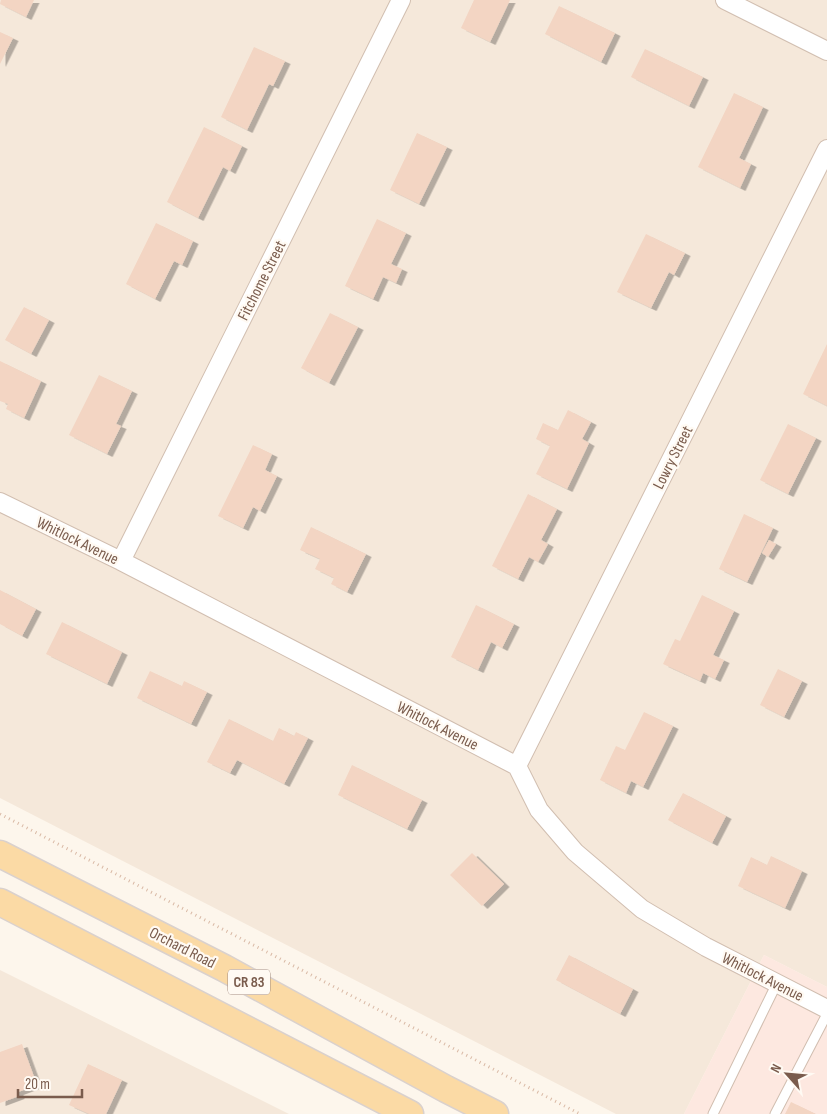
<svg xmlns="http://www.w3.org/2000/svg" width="827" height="1114" font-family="'Sofia Sans Condensed',sans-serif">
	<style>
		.residential { fill: #f5e8da }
		.commercial { fill: #fde8e0 }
		.building { fill: #f3d5c3; filter: url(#shadow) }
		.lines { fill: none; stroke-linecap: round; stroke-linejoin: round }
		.lane-casing { stroke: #d1beb0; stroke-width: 11 }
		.street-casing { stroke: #d1beb0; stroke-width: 20 }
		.primary-casing { stroke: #dad1cd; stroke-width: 29 }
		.path { stroke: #d9b9a5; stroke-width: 3; stroke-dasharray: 1 4; stroke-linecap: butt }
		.lane { stroke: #fff; stroke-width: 9 }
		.street { stroke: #fff; stroke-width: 18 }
		.primary { stroke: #fbdaa5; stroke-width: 26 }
		.labels { text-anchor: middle; stroke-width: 4.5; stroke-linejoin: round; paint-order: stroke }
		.shield { fill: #fffaf3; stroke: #a28b7f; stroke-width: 1 }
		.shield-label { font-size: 15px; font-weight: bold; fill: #7a5c4d }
		.street-label { font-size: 16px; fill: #7a5c4d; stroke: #fffaf3 }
	</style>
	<defs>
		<filter id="shadow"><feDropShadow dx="5.5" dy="3" stdDeviation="0" flood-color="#0004"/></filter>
	</defs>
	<rect width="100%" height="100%" fill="#fdf6ec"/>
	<path class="residential" d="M0,0H827V987L764,955L684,1114H616L0,798Z
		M0,970L289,1114H0Z"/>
	<path class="commercial" d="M764,955L827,987V1114H684Z"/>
	<path class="building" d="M1,0H34L26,17L0,4Z
		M474,0H510L490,42L461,28Z
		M559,6L615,33L601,62L545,34Z
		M0,32L13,38L0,64Z
		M254,47L285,61L273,86L269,84L247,130L221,117Z
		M645,49L703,77L689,106L631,77Z
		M734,93L763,107L739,158L751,164L740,188L698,167Z
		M204,127L242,146L230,171L223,167L198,218L167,202Z
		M417,133L447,147L419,204L390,190Z
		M377,219L406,233L391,264L402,269L396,283L383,277L373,299L345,286Z
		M156,223L193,241L182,265L174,261L155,299L126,284Z
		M646,234L685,253L674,275L669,272L651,308L617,292Z
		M24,307L49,320L31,354L5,340Z
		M330,313L358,327L329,383L301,368Z
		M827,344V406L803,394Z
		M0,361L41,381L24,418L6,409L8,404L0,401Z
		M99,375L132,391L116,424L121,426L107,454L69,435Z
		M568,410L591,422L582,439L589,443L567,489L536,474L550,446L536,439L543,423L558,430Z
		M788,424L816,438L788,494L760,480Z
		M253,445L272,454L265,470L277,476L260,511L253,507L243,528L218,516Z
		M528,494L557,509L541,540L548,544L538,562L529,557L518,579L492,566Z
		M744,514L773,528L747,582L719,569Z
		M311,527L366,554L347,592L331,584L334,578L315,569L320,559L300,550Z
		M769,540L776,544L768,557L762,553Z
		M0,590L36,609L22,636L0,624Z
		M702,595L734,611L713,655L724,660L715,679L703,673L700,681L663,664L675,639L680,641Z
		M476,605L514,624L502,648L491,642L478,670L451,657Z
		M62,622L122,652L107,684L46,654Z
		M778,669L802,681L784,717L760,705Z
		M150,671L182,686L184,681L207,692L191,724L137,698Z
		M644,712L673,726L643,787L631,781L626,793L600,780L616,746L625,750Z
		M229,719L273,741L279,728L294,736L296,732L308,738L284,784L237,760L230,773L207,762Z
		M352,765L422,800L407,829L338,795Z
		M683,793L726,816L712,843L668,820Z
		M472,853L504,884L482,906L450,875Z
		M771,856L802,871L785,908L738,886L751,857L767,865Z
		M569,955L633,989L620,1014L556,980Z
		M22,1044L37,1085L18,1092L19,1096L0,1103V1052Z
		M88,1064L122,1080L106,1114H89L69,1105Z
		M791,1102L816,1114H785Z"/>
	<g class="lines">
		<defs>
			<path id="lane" d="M713,1114L777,983
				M775,1114L827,1014"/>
			<path id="street" d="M725,0L827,51
				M0,502L121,561L517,766L539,810L575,852L642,909L706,947L827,1009
				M121,561L401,0
				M517,766L827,149"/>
			<path id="primary" d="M0,854L224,968L446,1089L495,1114
				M0,902L410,1114"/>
		</defs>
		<use href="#lane" class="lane-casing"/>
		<use href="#street" class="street-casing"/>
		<use href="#primary" class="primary-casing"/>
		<path class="path" d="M0,814L580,1114"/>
		<use href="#lane" class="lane"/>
		<use href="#street" class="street"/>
		<use href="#primary" class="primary"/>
	</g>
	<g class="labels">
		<rect class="shield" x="228" y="969.5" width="42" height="25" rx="4"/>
		<g class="shield-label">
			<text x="249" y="987">CR 83</text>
		</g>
		<g class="street-label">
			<text transform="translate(261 280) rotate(-63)" y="6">Fitchome Street</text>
			<text transform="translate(672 457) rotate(-63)" y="6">Lowry Street</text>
			<text transform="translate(78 540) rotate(26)" y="6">Whitlock Avenue</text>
			<text transform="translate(438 725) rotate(27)" y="6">Whitlock Avenue</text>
			<text transform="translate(183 947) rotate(27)" y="6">Orchard Road</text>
			<text transform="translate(763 976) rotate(27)" y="6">Whitlock Avenue</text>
		</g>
	</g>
	<g transform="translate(787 1074) rotate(297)" stroke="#fffaf3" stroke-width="4" paint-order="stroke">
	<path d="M0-4L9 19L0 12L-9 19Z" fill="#7a5c4d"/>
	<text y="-8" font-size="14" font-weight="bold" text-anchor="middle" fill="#7a5c4d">N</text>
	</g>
	<path d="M18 1089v8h64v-8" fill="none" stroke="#7a5c4d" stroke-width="2.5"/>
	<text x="25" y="1089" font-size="15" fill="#7a5c4d" stroke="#fffaf3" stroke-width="4" paint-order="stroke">20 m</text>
</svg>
